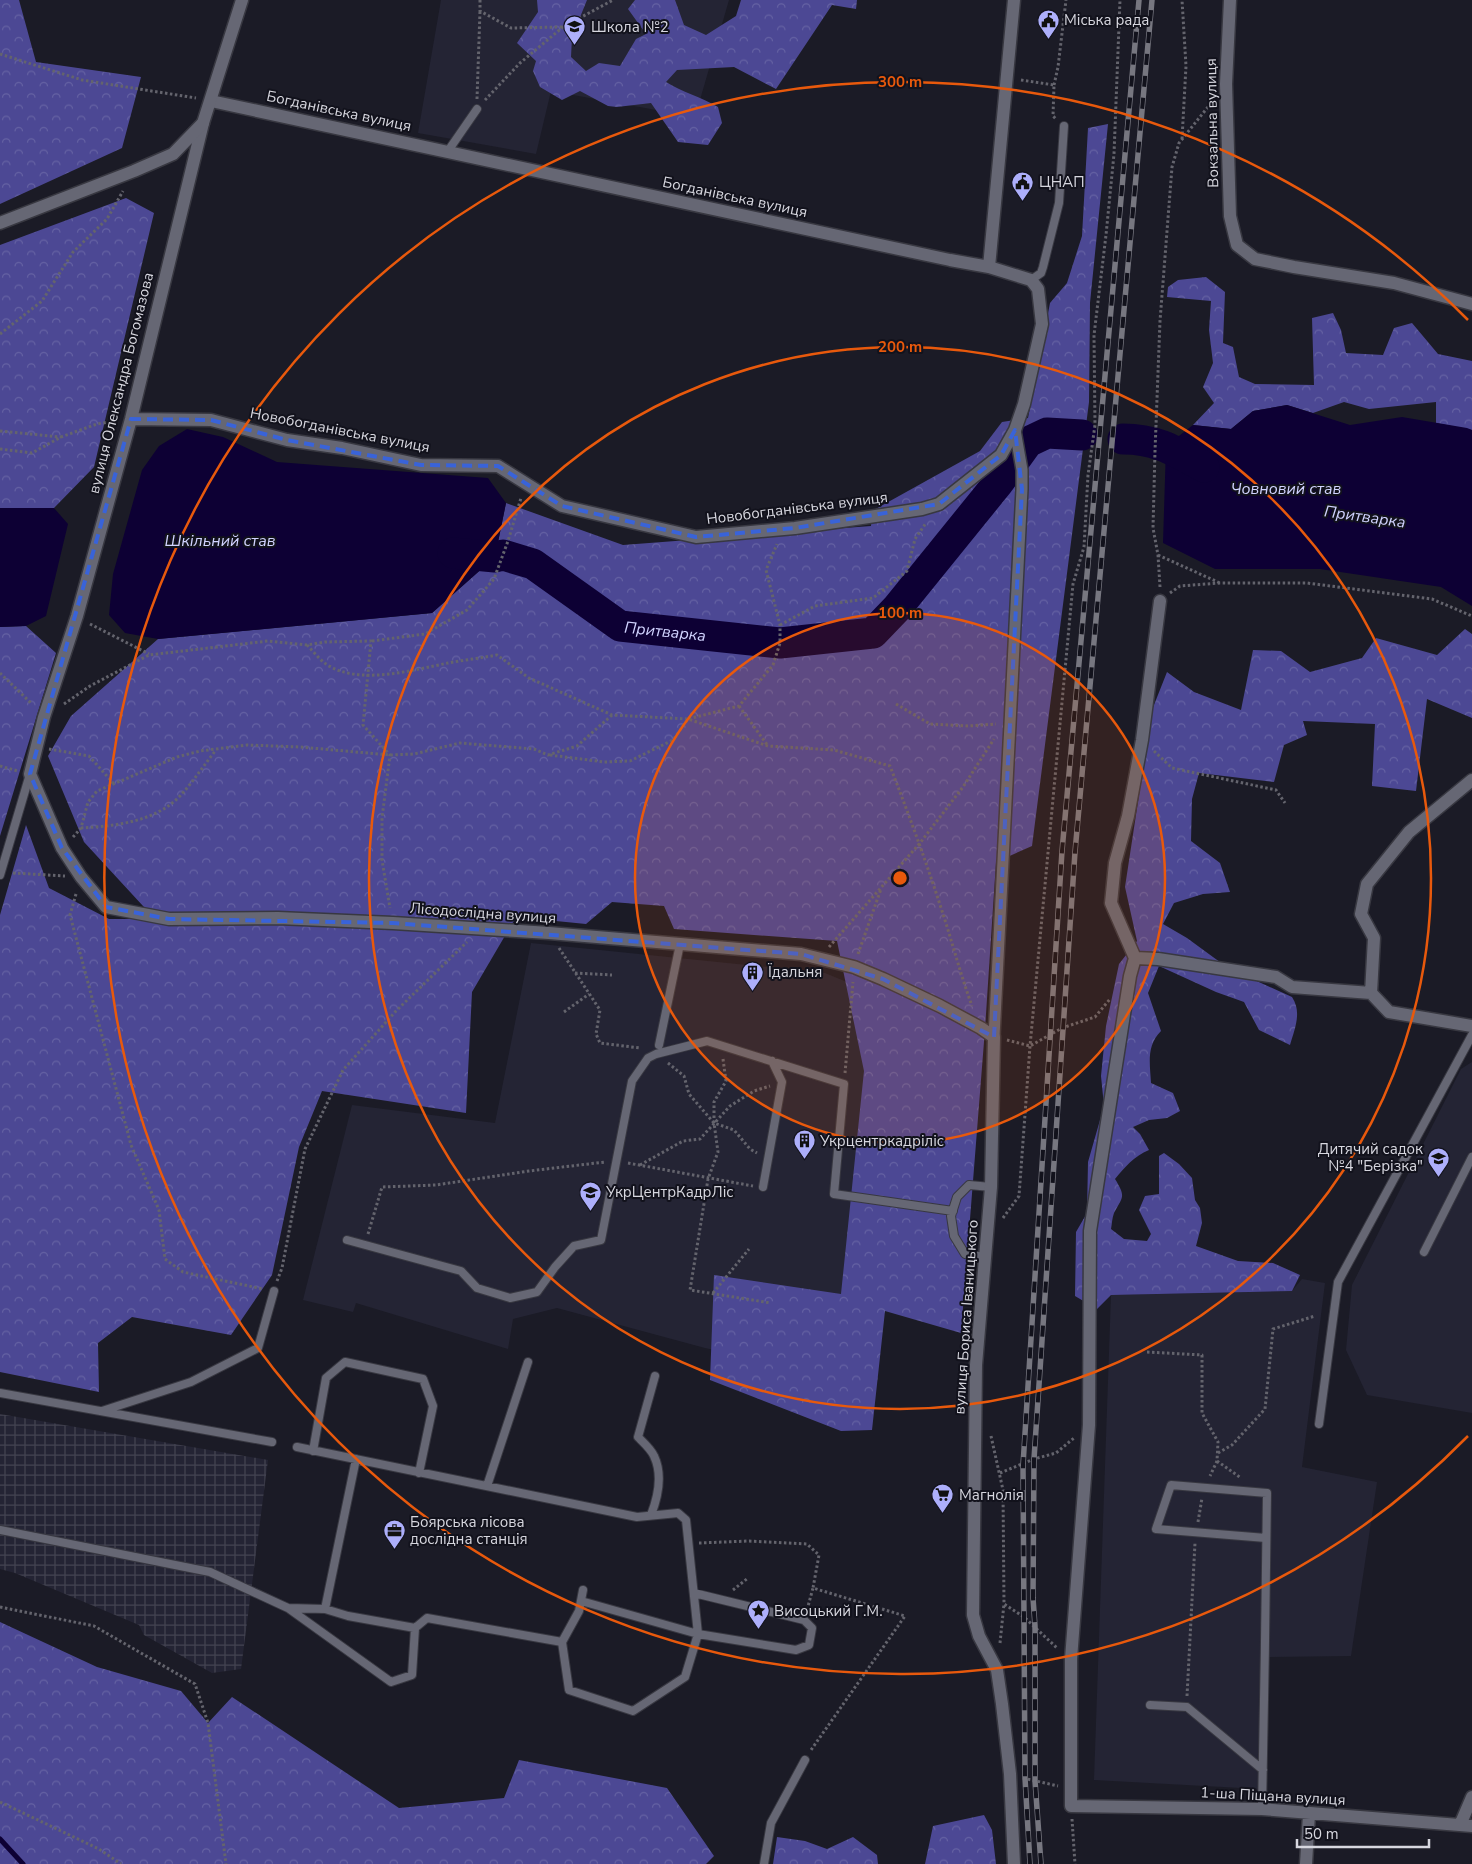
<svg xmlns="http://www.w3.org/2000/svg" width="1472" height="1864" font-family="'Nunito Sans',sans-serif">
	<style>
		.built { fill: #242434 }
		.industrial { fill: url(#industrial-grid) }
		.forest { fill: url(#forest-crowns) }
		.water { fill: #0d0034 }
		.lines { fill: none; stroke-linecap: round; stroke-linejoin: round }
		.stream { stroke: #0d0034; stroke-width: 5 }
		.river { stroke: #0d0034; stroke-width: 31 }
		.service-casing { stroke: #383841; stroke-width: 10 }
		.pedestrian-casing { stroke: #383841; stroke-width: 14 }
		.minor-casing { stroke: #383841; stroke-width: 15 }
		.tertiary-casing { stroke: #383841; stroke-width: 15 }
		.path { stroke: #64646d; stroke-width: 3; stroke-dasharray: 2.5 2.5; stroke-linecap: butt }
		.service { stroke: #666774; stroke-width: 8 }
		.pedestrian { stroke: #666774; stroke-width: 11 }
		.minor { stroke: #666774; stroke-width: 12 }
		.tertiary { stroke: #666774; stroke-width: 12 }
		.rail-casing { stroke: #777780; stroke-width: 5.5 }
		.rail { stroke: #12121c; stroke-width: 4; stroke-dasharray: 11; stroke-linecap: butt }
		.marked { fill: none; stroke: #3963d9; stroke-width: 4; stroke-dasharray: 10 6; stroke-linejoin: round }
		.ring { fill: none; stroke: #e8590c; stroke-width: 2.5 }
		.labels { text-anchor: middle; stroke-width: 4; stroke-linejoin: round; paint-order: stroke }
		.poi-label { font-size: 15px; fill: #d7d7df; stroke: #12121c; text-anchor: start }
		.street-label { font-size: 15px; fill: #d7d7df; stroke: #12121c }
		.water-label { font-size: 16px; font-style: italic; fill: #d1d3ff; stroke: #12121c }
		.centre { fill: #e8590c; stroke: #12121c; stroke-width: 2.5 }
		.ring-label { font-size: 15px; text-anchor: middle; font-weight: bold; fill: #e8590c; stroke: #12121c; stroke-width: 4; stroke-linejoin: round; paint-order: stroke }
	</style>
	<defs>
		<pattern id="industrial-grid" width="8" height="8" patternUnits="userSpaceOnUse" patternTransform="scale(1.25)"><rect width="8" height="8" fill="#242434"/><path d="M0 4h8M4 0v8" fill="none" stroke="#434351"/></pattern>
		<pattern id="forest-crowns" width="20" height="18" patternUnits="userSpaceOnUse" patternTransform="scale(1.25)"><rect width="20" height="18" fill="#4c4894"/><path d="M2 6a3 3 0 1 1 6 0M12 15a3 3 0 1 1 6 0" fill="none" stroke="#6562a3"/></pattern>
	</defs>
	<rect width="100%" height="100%" fill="#1b1b26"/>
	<path class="built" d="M441,0H729L695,117L551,91L536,154L418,133Z
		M531,943L825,973L883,997L834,1376L705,1348L557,1308L513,1319L508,1349L356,1303L353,1312L303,1300L352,1105L495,1123Z
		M1472,1062V1413L1367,1395L1346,1350L1352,1285L1461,1069Z
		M1302,1279L1325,1283L1302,1467L1377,1482L1351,1656L1261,1657L1260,1789L1094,1780L1111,1295L1292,1291Z"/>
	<path class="industrial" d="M0,1414L268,1460L241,1669L212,1673L144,1635L139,1625L15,1573L0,1569Z"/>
	<path class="forest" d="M0,0H19L36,62L141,77L122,148L0,204Z
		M537,0H587L572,37L571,57L586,71L599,63L620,66L636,39L646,34L628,9L635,0H675L684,25L706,35L736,16L741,0H857L856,9L832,5L776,89L734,67L677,70L666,82C682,92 701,97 718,107L722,123L708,145L678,142L651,103L617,107L608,106L580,91L562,100L540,87L533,71L536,61L517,43L538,12Z
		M1108,124L1090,303L1089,402L1032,846L996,862L985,1029L961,1333L885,1311L872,1430L841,1431L710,1380L714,1275L841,1294L864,1071L837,941L674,929L664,906L612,902L586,924L516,917L472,992L466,1113L322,1091L299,1147L272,1275L231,1335L132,1317L98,1343L99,1392L0,1372V915L26,825L49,888L109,919H155L84,842L48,756L71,716L158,639L432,613L495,557L506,503L623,545L871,526L872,511L980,451L1002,422L1028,418L1050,303L1067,283L1082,236L1088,128Z
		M126,198L154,213L94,467L54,508H0V245Z
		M1206,277L1225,292L1223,343L1233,347L1239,377L1255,384L1314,385L1312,318L1333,313L1341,330L1346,353L1383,355L1394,328L1412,323L1438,354L1472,361V430L1436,423V402L1369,409L1344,402L1313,413L1287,405L1253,411L1231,429L1193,425L1214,403L1203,387L1213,363L1209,330L1211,301L1167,297L1168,287L1178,280Z
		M26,626L56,653L0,836V627Z
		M1465,629L1472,634V718L1427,699L1416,791L1372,786L1375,724L1303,721L1307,735L1284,745L1274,782L1199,773L1192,799L1191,841L1220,863L1230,892L1203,894L1174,903L1163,924L1187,938L1228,968L1292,997C1302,1012 1295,1028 1290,1045L1259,1030L1244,1002L1216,992L1159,966L1148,993L1161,1031C1146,1046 1150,1064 1151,1083L1173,1093L1180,1111L1167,1118L1149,1120L1133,1127L1140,1134L1149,1150C1134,1156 1125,1167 1115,1179C1126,1197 1123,1196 1114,1213C1112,1218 1112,1224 1111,1229L1124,1239L1147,1241L1151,1234L1139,1210L1145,1196L1159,1194V1156L1164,1153L1179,1164L1192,1178L1195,1200L1200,1208L1202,1223L1196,1246L1238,1261L1273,1263L1300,1275L1292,1291L1111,1295L1097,1309L1075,1296L1076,1232L1087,1213L1088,1162L1104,1106L1101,1076L1106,1026L1119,964L1137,941L1125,887L1152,710L1167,672L1194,692L1241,710L1253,650L1281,651L1310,672L1362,658L1376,638L1437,655Z
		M0,1622L97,1667L181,1691L208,1723L232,1697L399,1808L504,1798L519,1760L667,1788L714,1856L706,1864H0Z
		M984,1815L992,1830L996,1864H925L933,1826Z
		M777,1837L805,1841L827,1849L853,1837L877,1855L878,1864H773Z"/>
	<path class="water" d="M1287,405L1350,425L1402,417L1467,428L1472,430V606L1441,587L1320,569H1215L1163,543L1166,446L1193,425L1231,429L1253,411Z
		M187,429L223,437L277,462L488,478L506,503L495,557L432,613L158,639L125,633L109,615L113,574L142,470L159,446Z
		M0,508H54L68,524L46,616L26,626L0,627Z"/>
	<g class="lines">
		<path class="stream" d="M0,1839L23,1864"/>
		<g class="river">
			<path d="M1123,439C1157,439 1175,451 1204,467"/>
			<path id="s1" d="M453,553L495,557L503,555L533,564L620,626L780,643L873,633L897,608L999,482L1028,442L1047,433L1082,435"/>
		</g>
		<defs>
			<path id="service" d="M448,151L477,109
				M1031,280L1041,273L1043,267L1059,203L1064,126
				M0,875L30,774
				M659,1045L680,944
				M763,1187L782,1082L772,1061
				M347,1240L461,1271L477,1288L510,1298L537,1292L555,1267L574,1246L601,1240L632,1081L648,1058L656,1054L707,1041L844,1084L834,1194L953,1211
				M1424,1252L1472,1157
				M985,1257L965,1254L954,1236L951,1216L957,1197L969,1185L991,1187
				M0,1393L272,1442
				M102,1411L191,1382L258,1348L274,1291
				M1319,1424L1338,1282L1472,1035
				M297,1447L637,1517L678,1513L686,1520L698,1634L685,1677L633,1711L569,1690L562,1642L427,1618L415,1628L348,1616L325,1609
				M313,1451L326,1378L345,1362L423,1379L433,1406L419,1473
				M487,1486L528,1362
				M651,1515C658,1497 663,1475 654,1456C651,1449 643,1442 638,1437L655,1376
				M0,1530L210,1572L288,1608L325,1609L356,1459
				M581,1601L698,1634L796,1650L809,1645L812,1628L804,1620L694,1593
				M288,1608L391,1682L412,1675L415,1628
				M562,1642L579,1611L583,1590
				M1150,1705L1187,1707L1263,1770
				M1262,1809C1264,1704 1266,1598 1267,1493L1171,1485L1156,1529L1266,1538
				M764,1864L771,1823L805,1760"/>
			<path id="pedestrian" d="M994,1037L1022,489V470L1015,430"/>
			<path id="minor" d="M1230,0L1226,84L1230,216L1237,245L1255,259L1294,267L1394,283L1472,304
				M211,101L950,260L989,267L1014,0
				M203,123L131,419L77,616L44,717L30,774L62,848L81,877L106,907L169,919L278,918L393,923L549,933L801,954L854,967L883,979L940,1006L981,1028L994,1037L991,1187L976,1365L973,1615L979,1636L997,1670L1002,1704L1010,1774L1014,1864
				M131,419L211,420L287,440L342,448L421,465L498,466L562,506L696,537L795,528L922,509L939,504L1001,455L1015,430L1024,404L1042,324L1038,289L1031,280L989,267
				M1160,601L1142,740L1128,816L1115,863L1111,903L1135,958L1130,976L1090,1231L1089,1425L1071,1659V1806L1262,1809L1472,1826
				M1135,958L1158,959L1276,977L1292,987L1371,993L1389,1012L1472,1026
				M1371,993L1374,938L1361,914L1367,884L1409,832L1472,780
				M1460,1825L1472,1797
				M1306,1864L1309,1814"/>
			<path id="tertiary" d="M0,223L134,171L173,154L203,123L242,0"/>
		</defs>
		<use href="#service" class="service-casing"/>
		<use href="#pedestrian" class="pedestrian-casing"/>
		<use href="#minor" class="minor-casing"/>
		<use href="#tertiary" class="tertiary-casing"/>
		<path class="path" d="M480,0V11L511,28L562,27
			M0,54L82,80L196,98
			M1021,80L1054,85L1053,116L1056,119
			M1054,85L1058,67L1066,0
			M477,99L480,11
			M485,100L520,63L563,27L613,0
			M1182,139L1186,66L1182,0
			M0,334L42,301L73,252L107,219L123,191
			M0,431L61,437
			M0,449L32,453L61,437L97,424L115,421
			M1158,555L1220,583
			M1160,587L1158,555L1153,528L1155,451L1160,321L1172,167L1179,143L1212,102
			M1170,593L1180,586L1220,583H1307L1432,599L1472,616
			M90,624L149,654
			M780,625L815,606L873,598L907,571L915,539L926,523
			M372,641L425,634L467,610L494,579L508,541L521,498
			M307,645C313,651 319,659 326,664C358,686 413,670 448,663C464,660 481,658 497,655L529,678L612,715L688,719L768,746L834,750L890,766C909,815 927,864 943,914C953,945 961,976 972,1006
			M0,673L32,704
			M64,704L90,686L149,655L268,641L307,645L325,642L371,641L363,725L390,755L382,818V860L390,908
			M896,704L930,724L968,726L996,724
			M739,706L768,746
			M49,749L89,756L114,784
			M1154,751L1172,768L1276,790L1285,803
			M550,755L604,762L630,761L673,740L688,719L739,706L773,665L780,643V625L766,570L777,544
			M0,766L18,771
			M81,828C115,826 155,822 180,796C193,782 204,765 216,750
			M73,837L81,828L88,802L97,791L177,757L200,751L247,745L300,747L390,755L414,754L460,743L534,749L548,755L577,746L612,715
			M13,873L65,876
			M76,894L70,915L131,1145L159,1210L165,1259L183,1272L263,1289
			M829,947L920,843L963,787L994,739
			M559,948L600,1010L596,1034L600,1043L640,1048
			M858,954L881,889
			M575,973L612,975
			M564,1012L589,994
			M1007,1040L1030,1046L1062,1028L1095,1017L1110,999
			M723,1059L726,1081L714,1102V1123L718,1152L708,1179L690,1290L771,1303
			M668,1063L684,1076L689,1094L714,1123L734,1130L750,1149L757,1153
			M845,1073L853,982
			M628,1163L753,1186
			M640,1165L683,1141L700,1139L730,1106L754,1091L770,1086
			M1003,1218L1019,1196L1030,1046L1073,584L1084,547L1088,475L1095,425L1094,335L1106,235L1114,154L1120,0
			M368,1234L382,1187L436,1185L529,1171L605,1162
			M277,1281L282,1268L305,1149L343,1070L396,1011L467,942
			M713,1293L749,1249
			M1147,1352L1202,1355V1413L1218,1442L1217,1461L1210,1476
			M991,1436L1003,1490L1004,1604L1024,1617L1057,1648
			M1218,1453L1232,1445L1265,1409L1273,1329L1315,1316
			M1217,1461L1241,1478
			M1000,1473L1034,1459L1056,1453L1074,1438
			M1198,1522L1202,1498
			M699,1543L749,1541L807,1544L819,1555L813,1588
			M733,1590L748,1578
			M0,1607L94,1626L195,1684L208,1723L226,1864
			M807,1610L813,1588L905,1616L811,1750
			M1000,1643L1004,1604
			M1187,1696L1195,1543
			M1023,1778L1058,1786
			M0,1802L99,1849L121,1864
			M1072,1819L1075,1864"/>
		<use href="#service" class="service"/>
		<use href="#pedestrian" class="pedestrian"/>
		<use href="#minor" class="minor"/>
		<use href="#tertiary" class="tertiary"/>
		<defs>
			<path id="rail" d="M1030,1864L1025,1778L1023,1465L1062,851L1139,0
				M1041,1864L1035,1781V1626L1033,1598L1034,1459L1075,852L1152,0"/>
		</defs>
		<use href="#rail" class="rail-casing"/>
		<use href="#rail" class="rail"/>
	</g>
	<path class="marked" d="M131,419L211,420L287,440L421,465L498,466L562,506L696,537L795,528L939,504L1001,455L1015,430L1022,489L994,1037L883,979L801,954L393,923L169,919L106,907L62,848L30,774Z"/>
	<circle cx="900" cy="878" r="265" fill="#e8590c" fill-opacity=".12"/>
	<g class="ring">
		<circle cx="900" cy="878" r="265"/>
		<circle cx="900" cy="878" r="531"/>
		<path d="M1468 1436A796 796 0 1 1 1468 320"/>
	</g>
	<defs>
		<symbol id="civic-pin" viewBox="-11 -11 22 30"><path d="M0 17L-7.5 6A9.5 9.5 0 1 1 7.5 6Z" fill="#adaffb" stroke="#12121c"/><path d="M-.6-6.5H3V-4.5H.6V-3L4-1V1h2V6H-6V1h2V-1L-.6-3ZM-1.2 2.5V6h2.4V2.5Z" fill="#111"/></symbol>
		<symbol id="school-pin" viewBox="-11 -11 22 30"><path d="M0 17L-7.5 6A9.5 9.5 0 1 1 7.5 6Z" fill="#adaffb" stroke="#12121c"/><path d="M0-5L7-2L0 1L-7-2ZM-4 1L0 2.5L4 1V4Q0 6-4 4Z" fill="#111"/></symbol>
		<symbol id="building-pin" viewBox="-11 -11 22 30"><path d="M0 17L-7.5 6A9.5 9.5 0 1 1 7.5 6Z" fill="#adaffb" stroke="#12121c"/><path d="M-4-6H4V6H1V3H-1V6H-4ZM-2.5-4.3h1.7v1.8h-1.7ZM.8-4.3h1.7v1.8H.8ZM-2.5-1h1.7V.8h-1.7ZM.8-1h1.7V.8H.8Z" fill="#111"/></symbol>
		<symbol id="university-pin" viewBox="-11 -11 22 30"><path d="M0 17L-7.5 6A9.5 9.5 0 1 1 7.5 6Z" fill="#adaffb" stroke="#12121c"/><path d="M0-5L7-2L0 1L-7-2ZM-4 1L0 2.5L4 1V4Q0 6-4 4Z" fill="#111"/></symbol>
		<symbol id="supermarket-pin" viewBox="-11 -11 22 30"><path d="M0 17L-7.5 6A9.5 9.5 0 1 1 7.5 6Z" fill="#adaffb" stroke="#12121c"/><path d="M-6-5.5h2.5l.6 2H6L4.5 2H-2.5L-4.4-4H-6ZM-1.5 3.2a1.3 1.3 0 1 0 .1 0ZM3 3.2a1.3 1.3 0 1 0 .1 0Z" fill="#111"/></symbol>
		<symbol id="office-pin" viewBox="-11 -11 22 30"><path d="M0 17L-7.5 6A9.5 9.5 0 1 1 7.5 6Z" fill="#adaffb" stroke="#12121c"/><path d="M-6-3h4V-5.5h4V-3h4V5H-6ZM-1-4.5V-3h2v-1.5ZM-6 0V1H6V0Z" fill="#111"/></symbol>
		<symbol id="sight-pin" viewBox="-11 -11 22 30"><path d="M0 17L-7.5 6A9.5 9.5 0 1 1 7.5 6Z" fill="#adaffb" stroke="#12121c"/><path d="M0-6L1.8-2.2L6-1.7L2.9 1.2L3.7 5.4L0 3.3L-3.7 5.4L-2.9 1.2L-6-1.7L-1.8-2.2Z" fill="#111"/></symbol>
	</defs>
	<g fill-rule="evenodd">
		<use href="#civic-pin" x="1036" y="8" width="25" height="34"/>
		<use href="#school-pin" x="562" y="14" width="25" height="34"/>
		<use href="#civic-pin" x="1010" y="170" width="25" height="34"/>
		<use href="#building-pin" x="740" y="960" width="25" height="34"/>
		<use href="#building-pin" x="792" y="1128" width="25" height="34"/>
		<use href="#school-pin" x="1426" y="1146" width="25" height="34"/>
		<use href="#university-pin" x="578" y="1180" width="25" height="34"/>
		<use href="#supermarket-pin" x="930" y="1482" width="25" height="34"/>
		<use href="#office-pin" x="382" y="1518" width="25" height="34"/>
		<use href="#sight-pin" x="746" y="1598" width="25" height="34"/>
	</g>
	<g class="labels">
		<g class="poi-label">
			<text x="1064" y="25">Міська рада</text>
			<text x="591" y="32">Школа №2</text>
			<text x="1039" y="187">ЦНАП</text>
			<text x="768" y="977">Їдальня</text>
			<text x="820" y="1146">Укрцентркадріліс</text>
			<text x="1423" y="1154" text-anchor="end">Дитячий садок<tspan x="1423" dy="17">№4 "Берізка"</tspan></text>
			<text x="606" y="1197">УкрЦентрКадрЛіс</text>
			<text x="959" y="1500">Магнолія</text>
			<text x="410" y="1527">Боярська лісова<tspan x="410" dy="17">дослідна станція</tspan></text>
			<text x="774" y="1616">Висоцький Г.М.</text>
		</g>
		<g class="street-label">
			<text transform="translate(339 111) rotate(12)" y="5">Богданівська вулиця</text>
			<text transform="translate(1212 123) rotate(-91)" y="5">Вокзальна вулиця</text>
			<text transform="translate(735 197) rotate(12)" y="5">Богданівська вулиця</text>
			<text transform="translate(121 383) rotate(-76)" y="5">вулиця Олександра Богомазова</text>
			<text transform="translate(340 430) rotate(11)" y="5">Новобогданівська вулиця</text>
			<text transform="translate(797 508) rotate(-7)" y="5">Новобогданівська вулиця</text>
			<text transform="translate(483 913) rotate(4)" y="5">Лісодослідна вулиця</text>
			<text transform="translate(966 1317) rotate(-86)" y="5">вулиця Бориса Іваницького</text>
			<text transform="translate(1273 1796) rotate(3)" y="5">1-ша Піщана вулиця</text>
		</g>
		<g class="water-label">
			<text x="1286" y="494">Човновий став</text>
			<text transform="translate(1365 516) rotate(8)" y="6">Притварка</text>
			<text x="220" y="546">Шкільний став</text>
			<text dy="6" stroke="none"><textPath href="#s1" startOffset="234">Притварка</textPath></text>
		</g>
	</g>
	<circle cx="900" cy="878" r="8" class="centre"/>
	<g class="ring-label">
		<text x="900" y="87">300 m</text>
		<text x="900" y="352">200 m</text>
		<text x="900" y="618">100 m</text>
	</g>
	<path d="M1297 1839v8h132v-8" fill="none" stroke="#d7d7df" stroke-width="2.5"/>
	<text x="1304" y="1839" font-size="15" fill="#d7d7df" stroke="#12121c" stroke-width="4" paint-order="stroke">50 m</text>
</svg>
